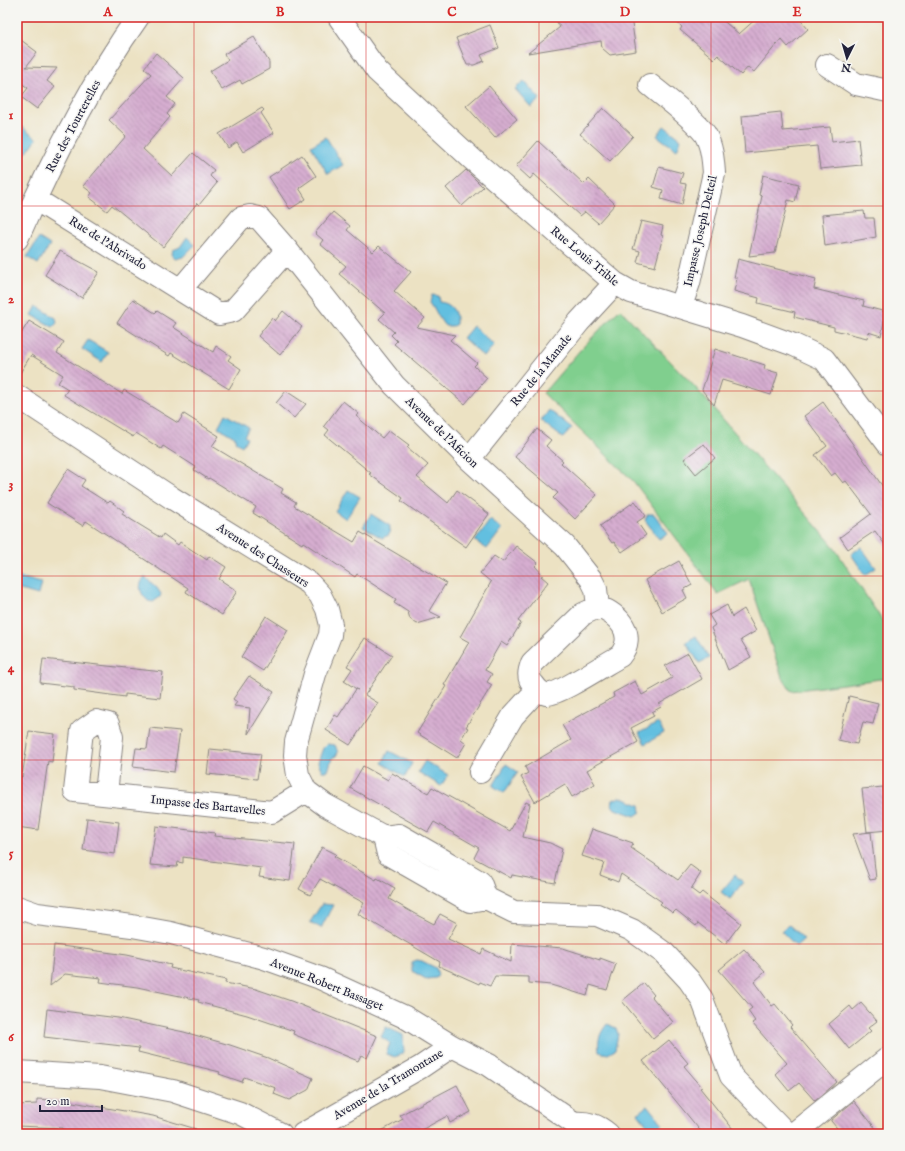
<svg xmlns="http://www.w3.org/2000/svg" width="905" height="1151" font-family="'IM FELL English',serif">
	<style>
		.grass { fill: #80cf8e; stroke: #517864 }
		.water { fill: #62bfe0; stroke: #42708e }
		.building { fill: url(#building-back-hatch) }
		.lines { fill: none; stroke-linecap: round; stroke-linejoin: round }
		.minor-casing { stroke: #87827f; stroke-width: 24 }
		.minor { stroke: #fff; stroke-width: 22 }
		.grid { fill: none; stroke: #d62828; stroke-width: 1; stroke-opacity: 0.55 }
		.labels { text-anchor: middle; stroke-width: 3; stroke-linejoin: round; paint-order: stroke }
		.street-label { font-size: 12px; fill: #22223b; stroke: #f6f6f2 }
		.neatline { fill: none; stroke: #d62828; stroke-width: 1.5 }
		.grid-label { font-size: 13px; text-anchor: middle; font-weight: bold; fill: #d62828 }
	</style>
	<defs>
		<pattern id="building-back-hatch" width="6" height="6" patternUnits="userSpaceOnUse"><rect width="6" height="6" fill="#d6add0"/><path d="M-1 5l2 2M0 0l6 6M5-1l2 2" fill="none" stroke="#ad8caa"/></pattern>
	</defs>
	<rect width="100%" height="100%" fill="#f6f6f2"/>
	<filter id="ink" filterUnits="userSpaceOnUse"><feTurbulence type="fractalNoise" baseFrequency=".025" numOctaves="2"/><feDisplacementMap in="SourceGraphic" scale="8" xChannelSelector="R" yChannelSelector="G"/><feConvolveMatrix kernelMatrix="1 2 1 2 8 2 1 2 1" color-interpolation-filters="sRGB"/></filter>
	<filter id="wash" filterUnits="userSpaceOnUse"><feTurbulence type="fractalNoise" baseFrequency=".012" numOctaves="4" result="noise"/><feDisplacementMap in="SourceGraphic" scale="16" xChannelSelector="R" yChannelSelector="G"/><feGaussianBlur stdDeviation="0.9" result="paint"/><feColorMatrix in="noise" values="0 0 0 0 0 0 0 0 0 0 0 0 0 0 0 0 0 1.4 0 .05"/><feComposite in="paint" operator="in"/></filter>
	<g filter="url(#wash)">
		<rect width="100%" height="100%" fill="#ece2c3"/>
		<path class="grass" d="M620,309L696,388L831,543L888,629V678L791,691L782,677L749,579L718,594L634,482L543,393L581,349Z"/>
		<path class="water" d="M524,81L540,99L531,107L515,89Z
			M17,123L37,139L26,153L21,155L17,146Z
			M664,126L681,139L677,150L657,136Z
			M326,137L343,165L328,174L311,146Z
			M187,237L195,245L183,257L175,259L172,254L173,250L180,247Z
			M39,238L50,245L38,264L27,257Z
			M432,295L438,296L439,302C452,303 457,312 456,324L453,326H445C438,318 436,310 430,302Z
			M37,306L56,318L57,323L53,327L32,315Z
			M473,326L494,345L484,357L463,338Z
			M88,340L108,352L102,362L82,349Z
			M549,410L572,428L563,438L541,421Z
			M225,414L249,428L244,436L247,438L242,446L235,441L236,438L218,427Z
			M348,490L360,497L346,519L335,511Z
			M371,514L390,526L389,535L382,538L363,527Z
			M648,514H654L668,533L659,539L645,520Z
			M490,520L502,529L487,549L475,541Z
			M861,547L876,568L865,575L851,554Z
			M19,577L41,583L38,595L17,589Z
			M144,578H146L157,588L161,594L160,597L153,602L148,601C141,594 137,587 144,578Z
			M696,636L709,658L699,663L686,642Z
			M658,723L664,733L645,744L639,733Z
			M327,744L335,745L338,752L336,756L332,758L328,771H322L318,762L323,748Z
			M389,751L412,763L405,777L382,763Z
			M425,761L448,775L441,786L418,772Z
			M506,764L518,772L504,793L493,786Z
			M620,797L640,805L641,812L635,816L615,809L612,805L613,800Z
			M735,875L743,882L730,899L721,892Z
			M322,904L333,905L321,928L310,922Z
			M788,924L804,939L796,946L781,931Z
			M417,960L422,961L436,968L438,975L436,978L426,979L412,971V962Z
			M607,1024L616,1028L618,1034L615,1050L608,1054L599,1052C597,1040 600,1033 607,1024Z
			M386,1027L403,1035L404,1053L395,1057L386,1054L390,1043L381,1037Z
			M648,1105L663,1124L653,1132L638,1113Z"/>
		<g id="blocks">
			<path class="building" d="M554,17H631L636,51L610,55L602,48L601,41L528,53L560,27Z
				M671,17H719L739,34L758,17H798L808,29L788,47L781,39L754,72L748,67L741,75L718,55L714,59L680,30L682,27Z
				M490,25L499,48L481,55L484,61L474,65H467L456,38Z
				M17,37L37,52L26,67L57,68L47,81L55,87L37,109L21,97L28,88L17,80Z
				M254,37L269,62V69L242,84L240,80L222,90L210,71L228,60L224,54Z
				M156,53L184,78L167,97L175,104L167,114L170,117L143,149L172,176L193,153L214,170L210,176L217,183L199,205L197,203L163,247L112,205L107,211L89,197L92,193L83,186L126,136L109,120L151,74L144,68Z
				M489,86L517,119L495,138L466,106Z
				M262,108L264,110L261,113L274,133L243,152L237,142L228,148L219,134Z
				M603,108L633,136L610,161L580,134Z
				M781,112L783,131L830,127L832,142L858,139L861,165L820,169L817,146L745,153L742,116Z
				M538,141L584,184L589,179L615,204L598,223L585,212L580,216L534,174L530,179L516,166Z
				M302,155L316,176L299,188L306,199L290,209L269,177Z
				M659,167L683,173L680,183L686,184L682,205L661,199L663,190L653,187Z
				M466,170L483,187L462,206L446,188Z
				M763,175L799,184L795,202L788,200L775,253L749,256L762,196L759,195Z
				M864,211L865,218H874L876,237L825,246L822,215Z
				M333,212L350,226L347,230L373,252L379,246L411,272L394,291L425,318L417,327L455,335L450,340L477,363L474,366L487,378L465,404L394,344L397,341L391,335L394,332L379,319L385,313L339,274L346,266L320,244L323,240L315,233Z
				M641,221L663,226L661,235L663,236L655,267L637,262L640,251L633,249Z
				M60,251L99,272L82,298L45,275Z
				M738,259L816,279L814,289L864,301L863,306L886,312L881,336L868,332L867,338L834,330V327L794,317L795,312L758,303L759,298L734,291L737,278H734Z
				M133,299L155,313L157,311L168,318L176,323L173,327L213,352L216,346L231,356L228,360L241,369L229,389L171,353L169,356L117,323Z
				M283,311L302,327L280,355L258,336L272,318L275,321Z
				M29,321L64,342L57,353L122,394L124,390L178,423L184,414L219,436L212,446L283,489L281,493L296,502L294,506L354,542L360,532L446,583L429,611L441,617L417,624L410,619L408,612L394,603L396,599L357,574L355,577L303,542L302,544L253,513L256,507L209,478L208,479L194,470L196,467L163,446L161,449L136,433L133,437L64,395L68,389L58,383L63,375L31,355L17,378V340Z
				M715,349L765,365L764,369L778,373L771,395L722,380L714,405L702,390Z
				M286,391L306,404L294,418L276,403Z
				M343,401L359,414L356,416L382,438L389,430L409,445L407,447L428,465L417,477L448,503L457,490L489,514L466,547L401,501L403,498L369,474L371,473L325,435L329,430L324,426Z
				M823,402L888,494V549L875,531L848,549L840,537L871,514L846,481L843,483L835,473L831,476L815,455L827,446L804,416Z
				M537,429L551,440L546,446L563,461L561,463L597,495L575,519L553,498L558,493L515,457Z
				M704,444L715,458L696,474L684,459Z
				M68,469L85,480L81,486L108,503L110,501L124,511L122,514L161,538L163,534L178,545L180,542L207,560L209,556L226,567L219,579L237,591L222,615L186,592L188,588L86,521L83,526L47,503Z
				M635,501L646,516L637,522L646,535L622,552L614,542L612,543L600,526Z
				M516,546L538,563L535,566L543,575L541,576L548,582L518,621L521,623L507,646L501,642L485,670L492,674L487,682L492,685L466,727L468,728L461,739L466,743L457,758L417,733L446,686L444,685L469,642L460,637L491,582L480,573L494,556L503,562Z
				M679,561L692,585L683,590L687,598L662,612L645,580Z
				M727,605L732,617L744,609L756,631L741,640L751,657L728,670L711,628L715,625L709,615Z
				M266,616L288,630L263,671L241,657Z
				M365,638L392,655L365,695L378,703L350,745L326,730L335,715L338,717L356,689L358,690L344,681L352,669L347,666Z
				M688,653L702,679L659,704L661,707L652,712L654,716L631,728L638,742L587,770L595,784L572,797L565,784L535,802L521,777L528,773L525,767L571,740L562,725L614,697L613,693L635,681L642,695L672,678L665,666Z
				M43,659L163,672L160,698L125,694V697L74,690V687L40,683Z
				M249,676L274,692L248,734L250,708L234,706L237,702L233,699Z
				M849,696L878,703L873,724L863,722L857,744L838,740Z
				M150,728L180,731L174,772L133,767L136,748L147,749Z
				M29,731L55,734L52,762L48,761L38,830L17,827V795L19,776L22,777Z
				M210,749L261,754L257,779L207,774Z
				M363,766L388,780L392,773L428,793L432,787L510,831L526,802L530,804L523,837L550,843L562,849L555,883L512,875L511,878L474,858L479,848L434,822L428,832L350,788Z
				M883,787L886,811H888V830L867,832L862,789Z
				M87,818L119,822L115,854L83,850Z
				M156,826L215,833L214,836L295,844L290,881L259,877L261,868L183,857V863L178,862L177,867L150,865Z
				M592,829L633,843L631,848L678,880L690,865L701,873L691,889L699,895L702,892L741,923L725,944L698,923L696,926L676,910L673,913L660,904L662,902L621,874L618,882L600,875L604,863L582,856Z
				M871,832L876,879L870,880L853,834Z
				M322,847L336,854L334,856L376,880L377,878L395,888L389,899L415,914L434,924L440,914L457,923L448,939L481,954L483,949L511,962L512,944L563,948L600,960V958L616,964L607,990L590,985L587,996L551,985L529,983V977L495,976L490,986L480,982L479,984L439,966L440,962L358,914L364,903L320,879L310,895L299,889Z
				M54,945L127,955L171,965L170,968L226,980L225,983L256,989L291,1001L377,1036L367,1058L361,1055L358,1061L293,1034L294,1031L247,1015L198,1002L199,1000L137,987L100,982L101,978L65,974L50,986Z
				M744,949L765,972L754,982L772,1006L775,1004L792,1025L790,1027L837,1082L815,1101L799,1083L789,1091L775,1074L787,1063L752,1023L755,1021L748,1011L752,1008L719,970Z
				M644,983L654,995L652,997L673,1022L653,1039L622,1001Z
				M861,1003L877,1021L868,1028L871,1031L849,1049L829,1024L850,1006L853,1010Z
				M47,1009L118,1018L184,1032L230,1045L268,1058L313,1078L308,1090L289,1100L274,1094L276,1088L244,1077L242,1082L219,1074L220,1072L138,1052L139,1048L44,1037Z
				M669,1040L688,1063L684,1066L702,1087L700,1088L737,1134H703L643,1061Z
				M457,1085L471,1112L450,1123L447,1116L414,1134H376L403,1119L400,1115Z
				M37,1099L67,1101L153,1116L196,1129L195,1134H85L63,1131V1128L17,1126V1105L37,1104Z
				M854,1101L880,1134H842L831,1121V1120Z"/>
		</g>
	</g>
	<g filter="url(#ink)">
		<use href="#blocks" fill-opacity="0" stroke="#87827f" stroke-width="1"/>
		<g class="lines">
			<defs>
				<path id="minor" d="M339,17L377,71L472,159L615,283L631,292L742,326L794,345L824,359L888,444
					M827,65L856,84L888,91
					M650,85C665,97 694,119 705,134C712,146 713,160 714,173L689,283L681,306
					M35,199L219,314L233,311L287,250L259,218L250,216L241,218L181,289
					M17,239C51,162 89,86 138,17
					M287,250L394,385L469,459L565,546L591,579L596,589L598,607
					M17,396L172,498L309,583L320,595L327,609L331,625L330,635L315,674L296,742L295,755L298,775L306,791L325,805L384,837L399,835L441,859L480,882L486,898
					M469,459L579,322L615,283
					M598,607C619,614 637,635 620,656C607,663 557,696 546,694C541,693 537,689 534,685C527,678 529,671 532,663L583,614Z
					M480,772L513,716L537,690
					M106,794L112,737L108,724L96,721L82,731L75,791L272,812L306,791
					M384,837L388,854L470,901L486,898L514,912L597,915L632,930L664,953L689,980L702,999L731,1076L787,1134
					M17,907L37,914L132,926L171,933L264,958L320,978L405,1017L452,1046L489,1065L574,1123C588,1122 597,1125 608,1134
					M17,1072L100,1077L173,1091L240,1113L281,1134
					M303,1134L421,1067L452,1046
					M793,1134L888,1058"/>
			</defs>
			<use href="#minor" class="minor-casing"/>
			<use href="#minor" class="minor"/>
		</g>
	</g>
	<path class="grid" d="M194,17V1134M366,17V1134M539,17V1134M711,17V1134M17,206H888M17,391H888M17,576H888M17,760H888M17,944H888"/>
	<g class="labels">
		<g class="street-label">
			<text transform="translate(73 126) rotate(-62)" y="4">Rue des Tourterelles</text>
			<text transform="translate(700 231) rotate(-77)" y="4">Impasse Joseph Delteil</text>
			<text transform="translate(108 243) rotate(32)" y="4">Rue de l'Abrivado</text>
			<text transform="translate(585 256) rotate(40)" y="4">Rue Louis Trible</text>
			<text transform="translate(541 370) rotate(-51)" y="4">Rue de la Manade</text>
			<text transform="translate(442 432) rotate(44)" y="4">Avenue de l'Aficion</text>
			<text transform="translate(263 555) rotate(33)" y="4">Avenue des Chasseurs</text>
			<text transform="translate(208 805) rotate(6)" y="4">Impasse des Bartavelles</text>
			<text transform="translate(327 984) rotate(22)" y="4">Avenue Robert Bassaget</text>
			<text transform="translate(388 1084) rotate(-31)" y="4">Avenue de la Tramontane</text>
		</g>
	</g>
	<rect width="905" height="1151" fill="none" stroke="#f6f6f2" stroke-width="44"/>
	<g transform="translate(847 58) rotate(185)" stroke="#f6f6f2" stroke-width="3" paint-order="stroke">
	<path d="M0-3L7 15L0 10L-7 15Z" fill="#22223b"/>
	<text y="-6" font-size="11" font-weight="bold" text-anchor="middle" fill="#22223b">N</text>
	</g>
	<path d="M40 1105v6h62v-6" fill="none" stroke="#22223b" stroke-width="2"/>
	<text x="46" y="1105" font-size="12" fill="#22223b" stroke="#f6f6f2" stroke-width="3" paint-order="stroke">20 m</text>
	<rect x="22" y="22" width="861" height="1107" class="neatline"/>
	<g class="grid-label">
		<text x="108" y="16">A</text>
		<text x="280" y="16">B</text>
		<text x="452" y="16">C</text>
		<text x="625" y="16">D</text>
		<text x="797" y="16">E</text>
		<text x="11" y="119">1</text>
		<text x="11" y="303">2</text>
		<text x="11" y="488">3</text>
		<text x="11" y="672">4</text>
		<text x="11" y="857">5</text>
		<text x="11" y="1041">6</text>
	</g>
</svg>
